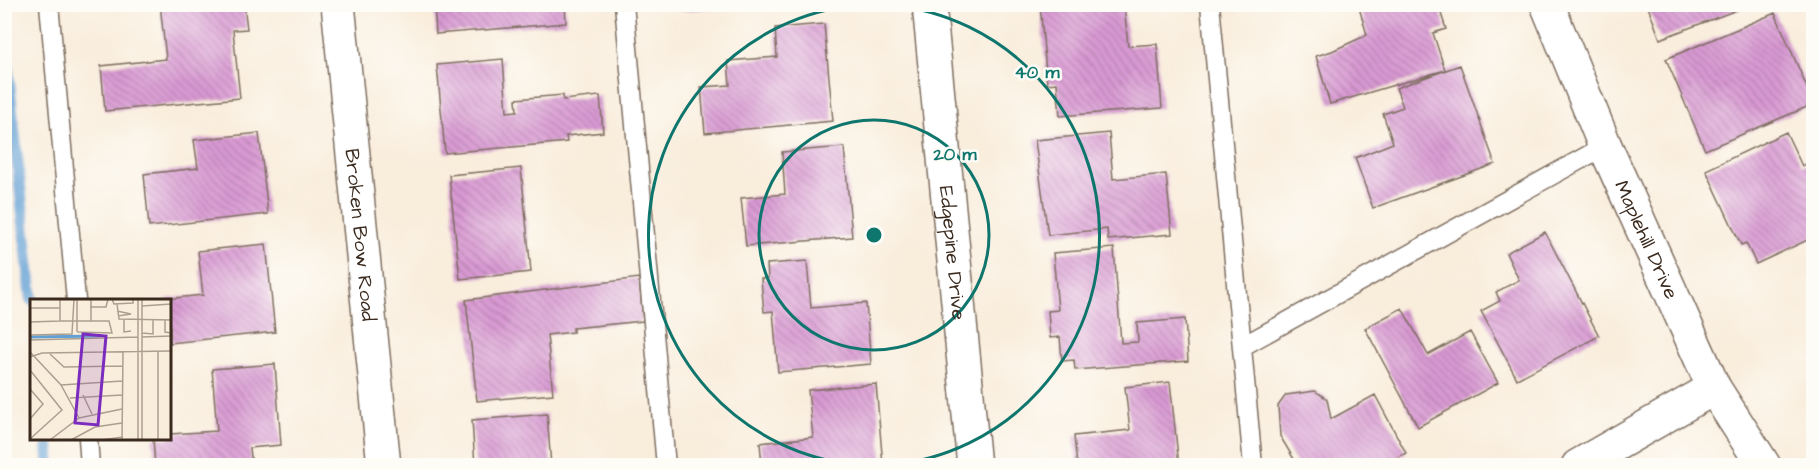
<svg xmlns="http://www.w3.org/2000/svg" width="1818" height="470" font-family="'Architects Daughter',sans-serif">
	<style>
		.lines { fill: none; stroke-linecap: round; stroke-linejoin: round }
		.stream { stroke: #63a0d4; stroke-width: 12 }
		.building { fill: url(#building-back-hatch) }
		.service-casing { stroke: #7e6e60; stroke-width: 21 }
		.minor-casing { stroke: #7e6e60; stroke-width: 36 }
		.service { stroke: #fff; stroke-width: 18 }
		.minor { stroke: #fff; stroke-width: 33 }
		.ring { fill: none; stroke: #0f766e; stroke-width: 3 }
		.labels { text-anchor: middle; stroke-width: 5; stroke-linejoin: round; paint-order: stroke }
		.street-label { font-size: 20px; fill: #3b2a1e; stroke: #fdfcf7 }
		.inset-river { fill: none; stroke: #63a0d4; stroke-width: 3 }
		.inset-road { fill: none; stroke: #ad9f90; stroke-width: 1.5 }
		.view { fill: #7b2cbf; fill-opacity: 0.15; stroke: #7b2cbf; stroke-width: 3 }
		.inset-edge { fill: none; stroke: #3b2a1e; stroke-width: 3 }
		.centre { fill: #0f766e; stroke: #fdfcf7; stroke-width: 3 }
		.ring-label { font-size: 18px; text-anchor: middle; font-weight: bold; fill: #0f766e; stroke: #fdfcf7; stroke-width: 5; stroke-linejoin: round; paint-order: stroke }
	</style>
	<defs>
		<pattern id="building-back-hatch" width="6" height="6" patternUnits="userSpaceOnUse" patternTransform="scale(1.5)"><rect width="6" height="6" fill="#d99ad3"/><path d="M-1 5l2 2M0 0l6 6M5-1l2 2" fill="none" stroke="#b17eab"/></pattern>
	</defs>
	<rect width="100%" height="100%" fill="#fdfcf7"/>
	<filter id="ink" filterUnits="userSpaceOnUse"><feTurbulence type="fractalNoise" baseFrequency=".0167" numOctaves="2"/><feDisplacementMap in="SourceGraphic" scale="12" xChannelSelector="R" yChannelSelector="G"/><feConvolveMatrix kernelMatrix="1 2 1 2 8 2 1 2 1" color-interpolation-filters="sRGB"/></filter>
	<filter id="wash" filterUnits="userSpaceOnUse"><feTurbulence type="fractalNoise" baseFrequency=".008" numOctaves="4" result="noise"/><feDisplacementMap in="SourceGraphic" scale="24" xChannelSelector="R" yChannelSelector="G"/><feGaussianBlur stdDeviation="1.35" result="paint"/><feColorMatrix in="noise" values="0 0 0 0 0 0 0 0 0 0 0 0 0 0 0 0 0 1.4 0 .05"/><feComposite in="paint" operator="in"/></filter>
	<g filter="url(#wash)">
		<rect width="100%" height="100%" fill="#f9eddc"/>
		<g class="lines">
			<path class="stream" d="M4,35L32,300
				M47,438L50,466"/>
		</g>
		<g id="blocks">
			<path class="building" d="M160,4H244L247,29L233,30L240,98L105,111L101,66L166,59Z
				M434,4H565L566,23L436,34Z
				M679,4H737V6L680,11Z
				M1040,4H1124L1128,46L1157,44L1162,108L1060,116L1057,83L1047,84Z
				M1358,4H1438L1446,29L1433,33L1445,70L1330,104L1316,56L1332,51L1367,35Z
				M1647,4H1750V5L1660,39Z
				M1775,13L1814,104L1705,150L1666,59Z
				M824,24L833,121L705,133L701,87L730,85L728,61L777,57L775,28Z
				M503,59L507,112L517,111L516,99L563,95V100L600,96L603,132L566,136L567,142L445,153L437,65Z
				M1460,65L1495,164L1373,208L1355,158L1393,143L1383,114L1403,107L1396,88Z
				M1786,132L1802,166L1814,160V237L1756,264L1746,243L1741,245L1706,170Z
				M259,133L268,214L149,227L144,174L198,168L194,140Z
				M1109,133L1113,179L1166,174L1172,234L1108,240L1107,229L1048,235L1035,140Z
				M844,147L852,237L746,246L741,198L785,194L782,152Z
				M521,168L531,272L460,279L449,175Z
				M1545,232L1599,336L1517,379L1481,311L1500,301L1496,292L1519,280L1506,253Z
				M266,244L275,332L170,343V300H166L165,299L203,295L198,251Z
				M1114,248L1121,343L1138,342L1137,323L1185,319L1188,361L1075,370L1074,360L1062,361L1060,337L1050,338L1048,311L1058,310L1053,253Z
				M807,261L811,308L866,303L871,364L778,372L773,311L764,312L761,279L768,278L767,264Z
				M639,278L643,321L573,328V332L547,335L553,394L477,401L466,300Z
				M1402,308L1428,355L1470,332L1498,383L1418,427L1365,328Z
				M275,364L281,445L250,448L252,466H155L153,438H170V434L217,431L212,369Z
				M1170,382L1179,466H1077L1074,436L1130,430L1125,387Z
				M876,384L883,466H762L760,443L813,437L808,390Z
				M1315,391L1327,399L1331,419L1375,395L1406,453L1382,466H1298L1280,436L1278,406L1286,395Z
				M547,414L551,466H475L472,420Z"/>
		</g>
	</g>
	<g filter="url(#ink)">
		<use href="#blocks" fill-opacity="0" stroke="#7e6e60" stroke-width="1.5"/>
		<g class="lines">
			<defs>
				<path id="service" d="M49,4L76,300
					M624,4L666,466
					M1210,4L1253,466
					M1243,346L1605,146
					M88,438L90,466"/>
				<g id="minor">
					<path id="s1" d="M338,4L384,466"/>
					<path id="s2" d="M929,4L974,466"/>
					<path id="s3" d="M1547,4L1605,146L1714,388L1764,466"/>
					<path d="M1578,466L1714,388"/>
				</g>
			</defs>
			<use href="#service" class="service-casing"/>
			<use href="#minor" class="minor-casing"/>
			<use href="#service" class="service"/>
			<use href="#minor" class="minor"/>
		</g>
	</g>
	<g class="ring">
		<circle cx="874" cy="235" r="115"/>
		<path d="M858 465A231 231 0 0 1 858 5M890 5A231 231 0 0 1 890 465"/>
	</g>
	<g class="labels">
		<g class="street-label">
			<text dy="7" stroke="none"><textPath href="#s1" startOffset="232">Broken Bow Road</textPath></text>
			<text dy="7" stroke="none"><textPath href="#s3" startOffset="256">Maplehill Drive</textPath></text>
			<text dy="7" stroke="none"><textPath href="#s2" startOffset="250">Edgepine Drive</textPath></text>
		</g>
	</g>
	<g transform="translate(30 299)">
		<rect width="141" height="141" fill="#f9eddc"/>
		<path class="inset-river" d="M0,38L71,37"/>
		<path class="inset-road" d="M82,0L84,5L103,4V0M87,5L89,20L141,21M112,7L141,5M60,8H76L78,0M0,9H30M87,12L101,15L88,17M94,21V33L101,32M135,21V33L141,34M30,22V0M61,22V0M0,23L30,22H79L82,34L48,33L47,32V0M112,34L123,35V20M0,36L42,35L44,0M112,38L141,37M0,41L108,38M128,52V141M0,53L31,86L49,119M20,55L34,68L93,67M0,58L12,54L141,52M0,71L32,111L0,140M31,86L92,82M0,90L13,105L0,120M53,96L62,115M40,99L92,96M20,141L49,119L92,110M41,141L65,128L92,124M71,141L93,138M92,141L93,53M108,141V0M112,141V0"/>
		<path class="view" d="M53,35L76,37L68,126L45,124Z"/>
		<rect width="141" height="141" class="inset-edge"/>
	</g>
	<circle cx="874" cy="235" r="9" class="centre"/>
	<g class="ring-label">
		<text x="1037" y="78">40 m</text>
		<text x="955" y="160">20 m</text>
	</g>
	<rect width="1818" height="470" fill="none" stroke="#fdfcf7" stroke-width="24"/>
</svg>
